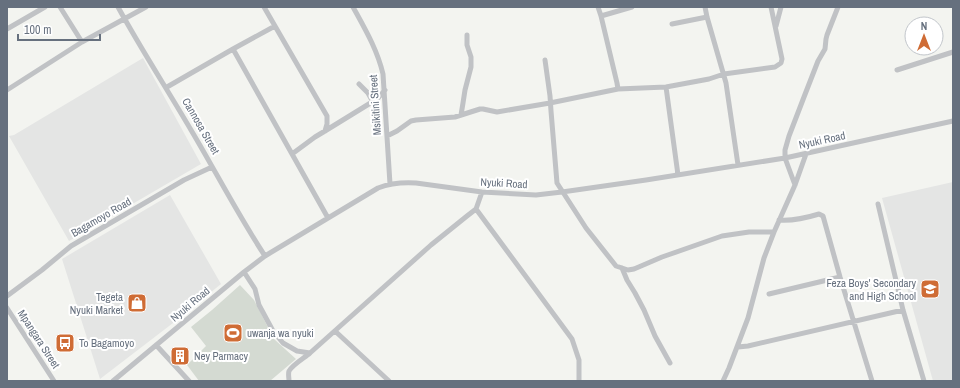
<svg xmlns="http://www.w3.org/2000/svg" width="960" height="388" font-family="'Archivo Narrow',sans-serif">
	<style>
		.built { fill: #e4e5e4 }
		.green { fill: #d4dad2 }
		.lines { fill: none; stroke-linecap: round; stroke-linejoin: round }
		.street { stroke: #c0c2c5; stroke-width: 5 }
		.labels { text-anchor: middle; stroke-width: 4; stroke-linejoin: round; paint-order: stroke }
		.street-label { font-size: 11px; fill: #66707e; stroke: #fff }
		.poi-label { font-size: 11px; fill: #66707e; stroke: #fff; text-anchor: start }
	</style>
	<rect width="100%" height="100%" fill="#f3f4f0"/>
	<path class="built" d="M143,58L201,164L69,241L9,136L14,135Z
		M953,182V381H933L882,198Z
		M170,195L221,284L173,323L100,379L62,259Z"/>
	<path class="green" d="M240,285L254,300L274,339L296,359L270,381H199L187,365L206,346L191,327L212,310Z"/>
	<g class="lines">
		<path class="street" d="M60,7L82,42
			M118,7C141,49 167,89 191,130C216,172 238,215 265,256
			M264,7L327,116V124L325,131
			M353,7C365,29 377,49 383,74L390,184
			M598,7L601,16L617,83L618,89
			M705,7L707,17L726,83L738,165
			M601,16L632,7
			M672,24L707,17
			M776,26L781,7
			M7,29L45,7
			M233,49L328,218
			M545,60L550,96L551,111L557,183L586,228L616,266L628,270L634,269L662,257L722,236L749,232H774
			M897,70L953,52
			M359,84L368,93L373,102
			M167,87L233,49L275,26
			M666,87L678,175
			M7,90L82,42L146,7
			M461,115L463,103L465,90L471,67V57L467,45V35
			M387,136L397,131L411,121L416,120L455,117L480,109H483L497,112L550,103L618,89L666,87L709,79L724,74L775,67L781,63L782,59L771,7
			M292,154L315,137L325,131L377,99L385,90
			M795,185L785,158V150L789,136L804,97L818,61L825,49L826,39L827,35L838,7
			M878,204L903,310L924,381
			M476,209L572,339L579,360V381
			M779,220C792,221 806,218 819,214L823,216L840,277L872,381
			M622,268L627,280L635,293L644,310L655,336L670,363
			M244,272L255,289L259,305L273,331L283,343L297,351L310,353
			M769,294L840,277
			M7,296L42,270L71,246L184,180L212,167
			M7,308L54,381
			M335,331L389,381
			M156,345L189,381
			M738,347L748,346L903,310
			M113,381L244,272L265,256L378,188C391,183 401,182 416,183L482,192L536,195L562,192L646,180L785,158L953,121
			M289,381C289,378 288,374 289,371C292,365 304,358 310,353L431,245L467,216L476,209L482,192
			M723,381L729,368L748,318L764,258L774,232L795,185L806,154"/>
	</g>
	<defs>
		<symbol id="school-square" viewBox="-11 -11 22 22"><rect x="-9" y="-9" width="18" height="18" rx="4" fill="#cf6c35" stroke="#fff"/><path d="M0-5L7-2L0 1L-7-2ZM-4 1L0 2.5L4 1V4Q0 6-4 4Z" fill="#fff"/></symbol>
		<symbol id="shop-square" viewBox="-11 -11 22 22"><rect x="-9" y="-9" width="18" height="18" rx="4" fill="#cf6c35" stroke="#fff"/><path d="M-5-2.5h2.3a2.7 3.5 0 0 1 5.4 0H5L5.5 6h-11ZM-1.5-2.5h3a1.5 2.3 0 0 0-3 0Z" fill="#fff"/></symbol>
		<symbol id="stadium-square" viewBox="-11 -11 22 22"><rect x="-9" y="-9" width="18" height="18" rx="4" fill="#cf6c35" stroke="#fff"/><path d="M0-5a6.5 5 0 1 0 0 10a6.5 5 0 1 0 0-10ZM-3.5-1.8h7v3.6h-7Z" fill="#fff"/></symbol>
		<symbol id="bus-square" viewBox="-11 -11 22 22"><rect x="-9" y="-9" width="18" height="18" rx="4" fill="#cf6c35" stroke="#fff"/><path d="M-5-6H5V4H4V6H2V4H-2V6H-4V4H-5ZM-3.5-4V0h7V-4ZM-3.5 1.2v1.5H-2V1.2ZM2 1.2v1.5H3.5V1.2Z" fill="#fff"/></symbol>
		<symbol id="building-square" viewBox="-11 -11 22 22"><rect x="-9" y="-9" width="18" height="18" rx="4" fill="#cf6c35" stroke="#fff"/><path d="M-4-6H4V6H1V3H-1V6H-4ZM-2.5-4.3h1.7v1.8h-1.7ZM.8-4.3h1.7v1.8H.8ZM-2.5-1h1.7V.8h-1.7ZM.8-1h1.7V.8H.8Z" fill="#fff"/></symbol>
	</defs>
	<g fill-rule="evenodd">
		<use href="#school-square" x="919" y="278" width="22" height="22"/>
		<use href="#shop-square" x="126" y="292" width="22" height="22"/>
		<use href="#stadium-square" x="222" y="322" width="22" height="22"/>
		<use href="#bus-square" x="54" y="332" width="22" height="22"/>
		<use href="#building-square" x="169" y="345" width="22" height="22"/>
	</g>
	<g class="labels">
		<g class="street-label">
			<text transform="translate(375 105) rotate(-94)" y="4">Msikitini Street</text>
			<text transform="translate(201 126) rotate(60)" y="4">Cannosa Street</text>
			<text transform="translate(822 140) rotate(-12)" y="4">Nyuki Road</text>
			<text transform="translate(504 183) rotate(3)" y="4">Nyuki Road</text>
			<text transform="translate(101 217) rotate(-30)" y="4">Bagamoyo Road</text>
			<text transform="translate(190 304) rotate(-40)" y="4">Nyuki Road</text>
			<text transform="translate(39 339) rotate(57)" y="4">Mpangara Street</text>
		</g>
		<g class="poi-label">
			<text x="916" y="287" text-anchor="end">Feza Boys' Secondary<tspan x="916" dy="13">and High School</tspan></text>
			<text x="123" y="301" text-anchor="end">Tegeta<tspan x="123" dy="13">Nyuki Market</tspan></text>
			<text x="247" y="337">uwanja wa nyuki</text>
			<text x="79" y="347">To Bagamoyo</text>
			<text x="194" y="360">Ney Parmacy</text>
		</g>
	</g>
	<rect width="960" height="388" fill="none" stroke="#66707e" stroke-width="16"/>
	<g transform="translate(924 36)"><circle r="19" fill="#ffffff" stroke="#c2c6cb"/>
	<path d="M0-3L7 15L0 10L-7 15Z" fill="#cf6c35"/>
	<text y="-6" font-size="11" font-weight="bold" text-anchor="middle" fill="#66707e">N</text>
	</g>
	<path d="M18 34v6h82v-6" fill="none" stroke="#66707e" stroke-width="2"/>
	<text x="24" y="34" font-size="12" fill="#66707e" stroke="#ffffff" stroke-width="3" paint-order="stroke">100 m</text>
</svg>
